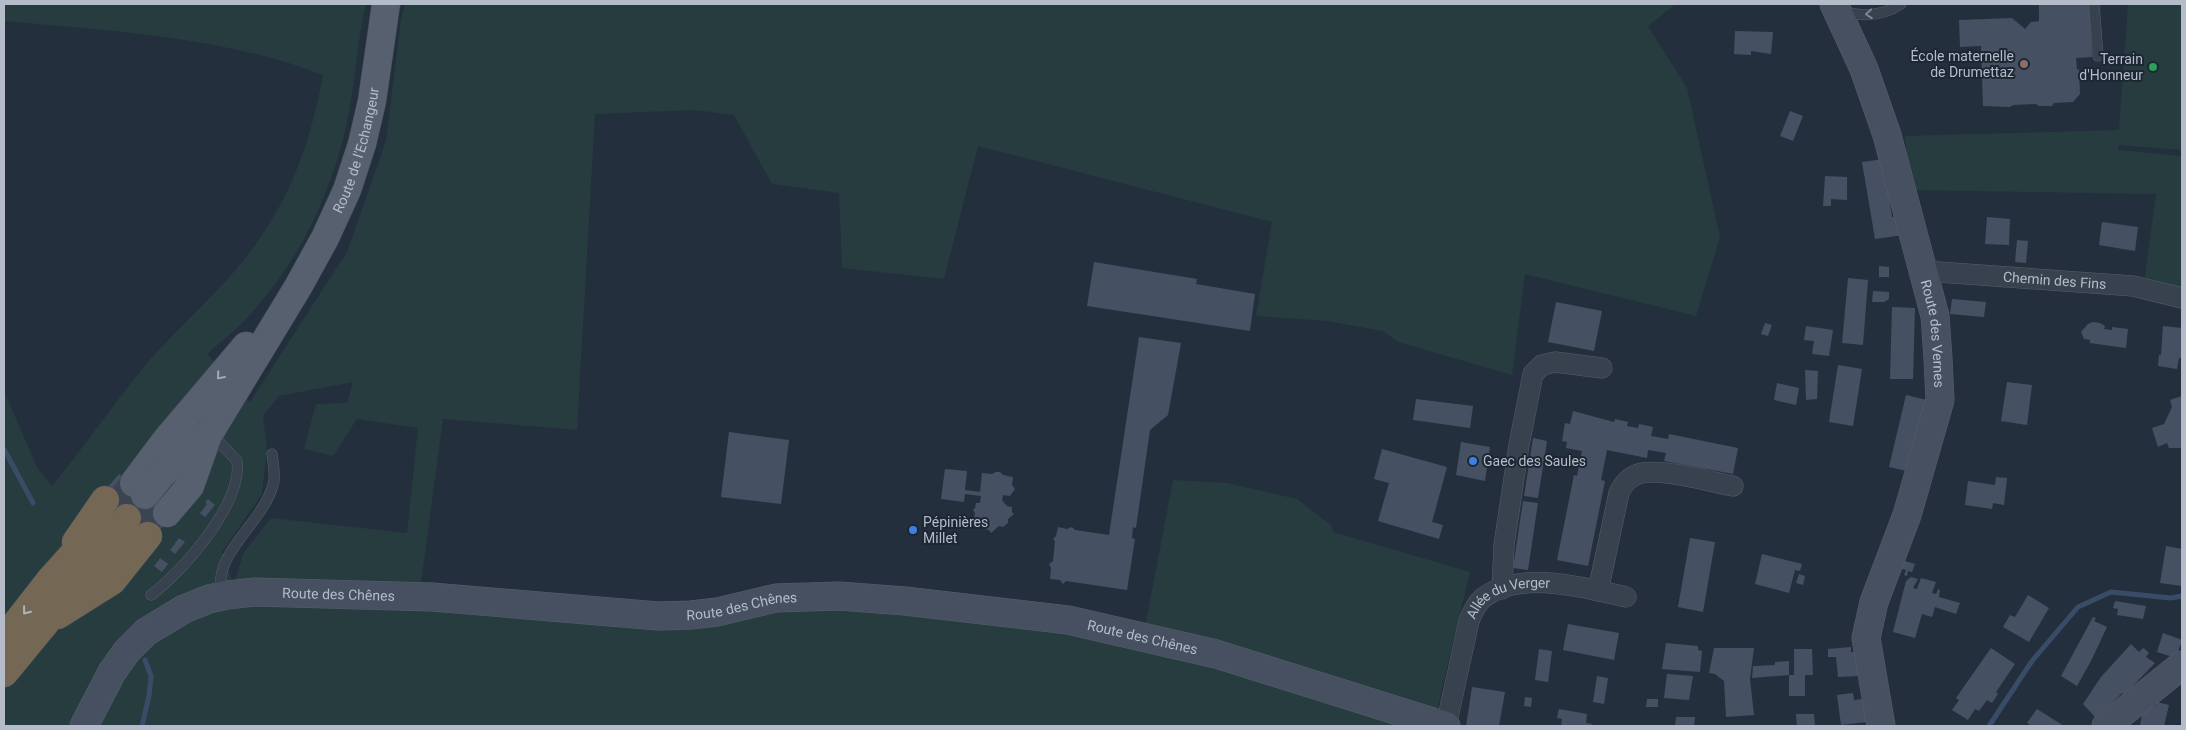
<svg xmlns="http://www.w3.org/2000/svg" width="2186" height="730" font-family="Roboto,sans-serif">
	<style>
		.green { fill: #263c3f; fill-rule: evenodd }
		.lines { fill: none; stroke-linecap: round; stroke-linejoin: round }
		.stream { stroke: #394c67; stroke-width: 5 }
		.building { fill: #455162 }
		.primary-tunnel { stroke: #3a4453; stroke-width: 28; stroke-dasharray: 28 14; stroke-linecap: butt }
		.lane-casing { stroke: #565f6c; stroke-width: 11 }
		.street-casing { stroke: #565f6c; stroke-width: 21 }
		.secondary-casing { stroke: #565f6c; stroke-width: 29 }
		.primary-casing { stroke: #414a57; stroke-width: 29 }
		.highway-casing { stroke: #434c59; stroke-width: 29 }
		.lane { stroke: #38414e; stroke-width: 10 }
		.street { stroke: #38414e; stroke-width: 20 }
		.secondary { stroke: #465061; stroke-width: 28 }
		.primary { stroke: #56606e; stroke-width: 28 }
		.highway { stroke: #746855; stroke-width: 28 }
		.oneway { stroke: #7c8592 }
		.oneway2 { stroke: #a1aab7 }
		.oneway3 { stroke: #aeb4bd }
		.education-dot { fill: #8d6e63; stroke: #1d2633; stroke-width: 2 }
		.leisure-dot { fill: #2e9e5b; stroke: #1d2633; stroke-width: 2 }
		.shop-dot { fill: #3f7fe0; stroke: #1d2633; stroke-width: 2 }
		.labels { text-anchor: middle; stroke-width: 4; stroke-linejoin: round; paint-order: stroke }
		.poi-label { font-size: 14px; fill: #b4bcc9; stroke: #1d2633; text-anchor: end }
		.street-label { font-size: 14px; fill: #b4bcc9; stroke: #1d2633 }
	</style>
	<rect width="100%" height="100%" fill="#242f3e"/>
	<path class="green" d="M4,4H366C356,46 355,90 345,132C328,201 294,270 244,321C233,333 219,343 207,354L250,402L347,252L386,141L401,19L405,4H1676L1648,26L1687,88L1720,237L1696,316L1525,274L1512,375L1398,342L1383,331L1327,321L1256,316L1272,222L978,146L944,279L842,268L839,193L772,184L734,115L694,110L595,114L577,430L443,419L421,584L691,608L905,590L1146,622L1173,480L1227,483L1297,499L1331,525L1333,532L1470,572L1440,697L1435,726H4V391L38,469L52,486C85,446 114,403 147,363C172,334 200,309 226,281C282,219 308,157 323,75C221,36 111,31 4,21ZM353,382L347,403L316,404L304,449L333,456L357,419L418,428L407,533L271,518L243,554L234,585L222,552L262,494L267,449L263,416L279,396Z
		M2128,4H2182V150L2118,145V150L2182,156V292L2144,283L2156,194L1910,190L1905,136L2119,130Z"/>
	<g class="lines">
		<path class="stream" d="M4,449L33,503
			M142,726L149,696L151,676L145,660
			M1989,726L2032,661L2078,607L2111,592L2171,598L2182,596"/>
	</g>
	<path class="building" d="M2039,4H2090L2092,57L2076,58L2077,70L2079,69L2080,94L2073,102L2054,103L2052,106H2039L2036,104L2013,105L2010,107L1983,106L1981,46L1960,47L1959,20L2012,18L2025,29L2031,22L2039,21Z
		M1735,31L1773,32L1771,54L1751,51V55L1734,54Z
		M1790,111L1803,116L1793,141L1780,136Z
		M1883,159L1892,217L1901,216L1904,235L1875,239L1862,162Z
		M1825,176L1847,177V200L1831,199V206H1823Z
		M1987,217L2010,219L2009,245L1985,244Z
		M2102,222L2138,227L2135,251L2099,245Z
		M2017,240L2028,241L2026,263L2015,262Z
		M1094,262L1197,279L1196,284L1255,294L1250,331L1087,306Z
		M1879,266L1889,267V277H1879Z
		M1848,278L1868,280L1863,345L1842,343Z
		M1873,291L1889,292V299L1884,302H1872Z
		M1952,299L1986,302L1984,317L1950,314Z
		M1556,302L1602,311L1594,351L1548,342Z
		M1892,307L1915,308L1913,379H1890Z
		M2093,322L2100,323L2105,326L2104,329L2112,330V327L2128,329L2126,348L2090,343V340L2084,339L2081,332L2088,324Z
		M1765,323L1772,325L1768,336L1761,334Z
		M1806,326L1833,330L1829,356L1812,354L1814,341L1804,340Z
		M2163,326L2182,328V358H2179L2177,369L2158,366L2159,355H2161Z
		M1139,337L1181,343L1168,415L1150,430L1136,528L1133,527L1132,538L1135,539L1127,590L1066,581L1063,584L1060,580L1050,579L1051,568L1049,564L1053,561L1055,541L1053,539L1056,536L1058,527L1067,529L1072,527L1075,530L1109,535Z
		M1838,365L1862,369L1853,426L1829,422Z
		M1805,370L1818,371L1817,399L1806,400Z
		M2007,382L2032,385L2027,425L2001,421Z
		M1777,383L1799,388L1796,405L1774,400Z
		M1906,395L1927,400L1907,471L1889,467Z
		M2182,396V448H2169L2167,443L2158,447L2152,428L2164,424L2172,407L2170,400Z
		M1416,399L1473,406L1470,428L1413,420Z
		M1573,411L1614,422L1615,419L1628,422L1627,426L1638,428L1639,424L1653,427L1651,436L1668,439L1669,434L1738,448L1733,474L1664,461L1666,453L1648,450L1647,458L1607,450L1601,480L1605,481L1588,566L1557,560L1574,475L1577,476L1582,451L1566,448L1567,442L1562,441L1565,423L1570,424Z
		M729,432L789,440L781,504L721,497Z
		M1533,438L1547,441L1538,498L1524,496Z
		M1461,442L1490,447L1485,481L1456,475Z
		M1382,449L1447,467L1432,522L1443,525L1439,539L1378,521L1389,483L1374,479Z
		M945,469L967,471L965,490L980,492L982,473L992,474L996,472H1000L1003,475L1013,477L1012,485L1015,489L1010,496L1003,495L1002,500L1007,506L1012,507V512L1014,514L1008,519V523L1003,527L999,526L991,533L989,530L984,529V524L979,518H974L975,513L973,510L975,508L976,503H980L981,496L965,494L964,502L941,499Z
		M119,474L171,517L152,539L100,496Z
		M1996,477L2007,478L2004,505L1993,503L1992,509L1965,505L1968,481L1995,485Z
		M208,499L215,505L205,517L200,513L207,504L205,502Z
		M1523,501L1538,503L1528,570L1513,568Z
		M179,538L185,542L175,554L170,550Z
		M1690,538L1715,542L1703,612L1678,607Z
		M2166,546L2182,549V586L2160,583Z
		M1762,554L1802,564L1800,571L1795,570L1789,593L1755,584Z
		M160,558L168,564L162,572L154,566Z
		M1901,560L1915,564L1912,572L1908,571L1907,576L1904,575L1906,570L1899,568Z
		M1799,574L1805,576L1803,585L1796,583Z
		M1911,577L1918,579L1913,588L1917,589L1921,578L1936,582L1932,593L1936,594L1938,589L1940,590L1939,597L1960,603L1956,614L1935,607L1932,617L1922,614L1915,638L1893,632L1906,581Z
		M2028,595L2049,608L2029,642L2003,627L2010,615L2015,617Z
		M2115,601L2146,606L2143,619L2117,615L2118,609L2113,608Z
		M2093,617L2096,618L2094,621L2107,627L2091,661L2077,686L2061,676Z
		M1568,624L1619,633L1614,660L1563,650Z
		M2163,633L2182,640L2176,658L2157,652Z
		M1666,643L1698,646V650L1702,651L1700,672L1662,669Z
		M2131,644L2139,652L2143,648L2145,649L2149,653L2146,657L2155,663L2124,695L2122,693L2096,718L2083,704L2101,677Z
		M1851,647V652H1858L1860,676L1838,677L1836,657H1828V649Z
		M1714,648H1754L1750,679L1754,715L1726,717L1724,681L1715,674L1709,673Z
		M1991,648L2015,664L1996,692L1998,694L1992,703L1987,700L1979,711L1975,709L1968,720L1952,710L1959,700L1956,698Z
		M1539,649L1552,651L1548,682L1535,680Z
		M1794,649H1812L1813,675H1805V696H1789V675L1752,678L1753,666L1775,665V662L1789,661V675H1794Z
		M1667,674L1693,676L1689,700L1664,698Z
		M1597,676L1608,678L1604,704L1593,702Z
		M1472,687L1505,692L1499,726H1466Z
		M1853,693L1854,700L1863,699L1867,722L1841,725L1837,695Z
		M1525,697L1532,698L1531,707L1524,706Z
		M1647,699H1658V707H1646Z
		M2157,702L2169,705L2164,726H2140L2144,703L2156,706Z
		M1559,709L1587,714L1586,723L1592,724L1591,726H1561L1562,719L1557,718Z
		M2037,709L2064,726H2032L2027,723Z
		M1796,714H1814L1815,725L1797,726Z
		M1676,717H1695L1694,726H1675Z"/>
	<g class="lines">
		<path class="primary-tunnel" d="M114,508L133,485
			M140,529L158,506"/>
		<defs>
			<path id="lane" d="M2094,4L2098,56
				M1842,11C1862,17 1883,16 1901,4
				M151,595C183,571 243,503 237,461L210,432
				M221,595C213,549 265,524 274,481C275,472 273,462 272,454"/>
			<g id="street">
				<path id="s1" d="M1925,271L2133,286L2182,298"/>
				<path d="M1502,589L1504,545L1519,445L1533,374L1542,365L1555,362L1602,368"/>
				<path d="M1598,591L1619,493C1623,484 1630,477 1638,474C1658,467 1711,482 1733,486"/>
				<path id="s2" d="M1446,726L1469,621C1472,613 1476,604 1483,598C1519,569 1586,588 1626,597"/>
			</g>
			<g id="secondary">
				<path id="s3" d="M1834,4L1864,69L1887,135L1935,316L1938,358L1940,400L1907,515L1874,602L1866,638L1881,726"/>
				<path id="s4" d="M84,726L112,672L127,651L146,632L184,609L209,599L227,595L255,592L432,597L658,616L691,615L717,612L776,598L839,596L905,601L1068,620L1216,654L1446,726"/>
				<path d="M2106,726L2182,665"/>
			</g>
			<g id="primary">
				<path d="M134,483L167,439L246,346"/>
				<path id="s5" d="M145,495L162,474L210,432L298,287L325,238L347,190L362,144L372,101L386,4"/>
				<path d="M167,513L190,486L208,435"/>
			</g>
			<path id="highway" d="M76,542L105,500
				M58,615L112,581L148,536
				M4,639L51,579L95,530
				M4,673L46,622L127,518"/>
		</defs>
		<use href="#lane" class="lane-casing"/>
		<use href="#street" class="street-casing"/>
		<use href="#secondary" class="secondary-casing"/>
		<use href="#primary" class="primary-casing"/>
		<use href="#highway" class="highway-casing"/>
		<use href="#lane" class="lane"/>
		<use href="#street" class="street"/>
		<use href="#secondary" class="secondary"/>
		<use href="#primary" class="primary"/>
		<use href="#highway" class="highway"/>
	</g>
	<defs><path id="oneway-chevron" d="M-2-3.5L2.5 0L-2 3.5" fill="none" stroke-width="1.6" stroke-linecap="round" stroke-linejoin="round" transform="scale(1.25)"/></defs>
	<use class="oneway" href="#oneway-chevron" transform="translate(1869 14) rotate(176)"/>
	<use class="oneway2" href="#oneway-chevron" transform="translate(220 376) rotate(131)"/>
	<use class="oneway3" href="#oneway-chevron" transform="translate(26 611) rotate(128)"/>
	<circle class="education-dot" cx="2024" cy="64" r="5"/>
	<circle class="leisure-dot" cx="2153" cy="67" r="5"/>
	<g class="shop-dot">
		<circle cx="1473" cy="461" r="5"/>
		<circle cx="913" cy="530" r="5"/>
	</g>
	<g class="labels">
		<g class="poi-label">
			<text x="2014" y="61">École maternelle<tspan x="2014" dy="16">de Drumettaz</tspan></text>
			<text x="2143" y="64">Terrain<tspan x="2143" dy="16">d'Honneur</tspan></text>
			<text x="1483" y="466" text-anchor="start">Gaec des Saules</text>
			<text x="923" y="527" text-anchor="start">Pépinières<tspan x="923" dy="16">Millet</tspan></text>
		</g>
		<g class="street-label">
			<text dy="5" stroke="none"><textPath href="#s5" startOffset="410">Route de l'Echangeur</textPath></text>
			<text dy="5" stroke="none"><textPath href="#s1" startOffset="130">Chemin des Fins</textPath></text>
			<text dy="5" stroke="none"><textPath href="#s3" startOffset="346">Route des Vernes</textPath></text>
			<text dy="5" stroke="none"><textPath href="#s4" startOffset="315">Route des Chênes</textPath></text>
			<text dy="5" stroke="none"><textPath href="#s2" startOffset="158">Allée du Verger</textPath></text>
			<text dy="5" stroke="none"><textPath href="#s4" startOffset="720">Route des Chênes</textPath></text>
			<text dy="5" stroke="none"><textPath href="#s4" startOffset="1125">Route des Chênes</textPath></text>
		</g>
	</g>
	<rect width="2186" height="730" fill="none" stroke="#b4bcc9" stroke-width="10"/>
</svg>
